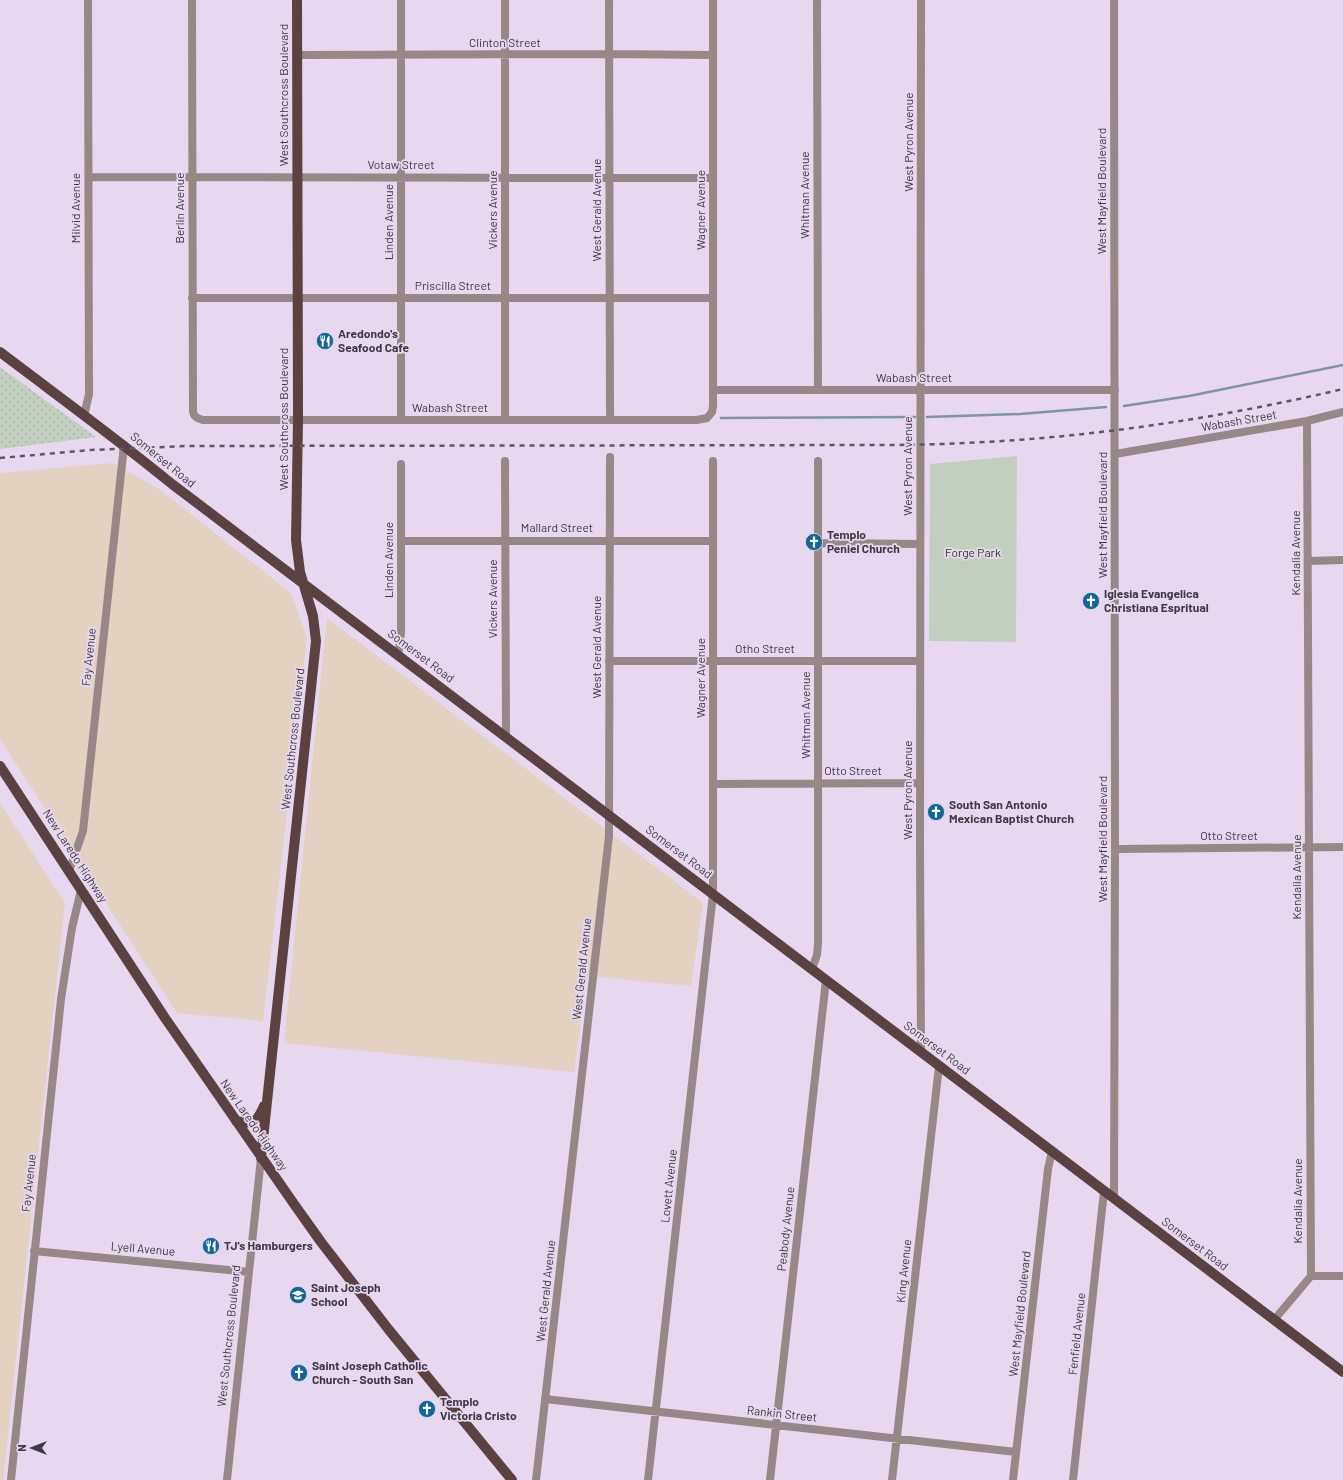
<svg xmlns="http://www.w3.org/2000/svg" width="1343" height="1480" font-family="Barlow,sans-serif">
	<style>
		.industrial { fill: #e3d1c1 }
		.grass { fill: url(#grass-dots) }
		.park { fill: #c2cfbe }
		.lines { fill: none; stroke-linecap: round; stroke-linejoin: round }
		.stream { stroke: #7d95a2; stroke-width: 2.5 }
		.minor { stroke: #978787; stroke-width: 8 }
		.major { stroke: #5c4141; stroke-width: 10 }
		.rail { stroke: #5e5663; stroke-width: 2.5; stroke-dasharray: 5 5; stroke-linecap: butt }
		.labels { text-anchor: middle; stroke-width: 3.5; stroke-linejoin: round; paint-order: stroke }
		.street-label { font-size: 12px; fill: #3f3943; stroke: #e7d8f0 }
		.poi-label { font-size: 12px; font-weight: bold; fill: #3f3943; stroke: #e7d8f0; text-anchor: start }
		.park-label { font-size: 12px; fill: #1e3b13; stroke: #e7d8f0 }
	</style>
	<defs>
		<pattern id="grass-dots" width="8" height="8" patternUnits="userSpaceOnUse"><rect width="8" height="8" fill="#c2cfbe"/><path d="M2 2h.1M6 6h.1" fill="none" stroke="#a8b2a4" stroke-width="1.8" stroke-linecap="round"/></pattern>
	</defs>
	<rect width="100%" height="100%" fill="#e7d8f0"/>
	<path class="industrial" d="M113,463L159,489L291,593L307,638L263,1021L177,1013L0,739V473Z
		M327,618L703,903L691,986L587,976L574,1072L284,1043Z
		M0,803L65,903L3,1480H0Z"/>
	<path class="grass" d="M0,367L96,437L0,449Z"/>
	<path class="park" d="M1017,456L1016,642L929,641L930,464Z"/>
	<g class="lines">
		<path class="stream" d="M1124,406L1189,396L1343,365
			M927,417L1020,414L1106,407
			M721,418L915,417"/>
		<path class="minor" d="M192,0L193,412C194,417 198,419 203,420H697L707,418L712,412L713,406V0
			M401,0V420
			M609,0L610,419
			M817,0L818,390
			M921,0L920,848L921,1052
			M1114,0L1115,849L1114,1198
			M297,55L609,54L713,55
			M89,177L713,178
			M192,298H713
			M713,390H1115
			M84,416L89,394L88,0
			M505,420V0
			M1115,454L1307,421L1343,412
			M505,461L506,737
			M401,541H713
			M818,543L920,544
			M1308,561L1343,560
			M398,656L401,633V464
			M609,661H920
			M713,784L920,783
			M1115,849L1343,847
			M69,871L83,831L124,445
			M812,969L817,955L818,943V461
			M34,1251L249,1272
			M1311,1276H1343
			M1274,1320L1311,1276L1307,421
			M545,1399L1016,1452
			M11,1480L61,999L72,928L81,890
			M227,1480L261,1158
			M536,1480L609,836L610,457
			M648,1480L713,894V461
			M770,1480L826,980
			M892,1480L939,1066
			M1013,1480L1048,1169L1052,1151
			M1073,1480L1104,1191"/>
		<path class="major" d="M0,352C58,396 116,438 172,484L1343,1372
			M0,766L165,1018L294,1204L321,1242L389,1330L512,1480
			M236,1121C254,1125 257,1122 264,1106
			M261,1158L316,641L313,616L300,572L296,540L298,420L297,0"/>
		<path class="rail" d="M0,458L91,450L187,446L881,445C1037,445 1190,425 1343,389"/>
	</g>
	<defs>
		<symbol id="restaurant-disc" viewBox="-11 -11 22 22"><circle r="9.5" fill="#136798" stroke="#e7d8f0"/><path d="M-5-6h1v4h1v-4h1v4h1v-4h1v5L-1.5 .5V6h-2V.5L-5-1ZM5-6V6H3V1.5H1.5Q1.5-4 5-6Z" fill="#fff"/></symbol>
		<symbol id="church-disc" viewBox="-11 -11 22 22"><circle r="9.5" fill="#136798" stroke="#e7d8f0"/><path d="M-1.2-6h2.4v3.5h3.3v2.4h-3.3V6h-2.4V-.1h-3.3v-2.4h3.3Z" fill="#fff"/></symbol>
		<symbol id="school-disc" viewBox="-11 -11 22 22"><circle r="9.5" fill="#136798" stroke="#e7d8f0"/><path d="M0-5L7-2L0 1L-7-2ZM-4 1L0 2.5L4 1V4Q0 6-4 4Z" fill="#fff"/></symbol>
	</defs>
	<g fill-rule="evenodd">
		<use href="#restaurant-disc" x="315" y="331" width="20" height="20"/>
		<use href="#church-disc" x="804" y="532" width="20" height="20"/>
		<use href="#church-disc" x="1081" y="591" width="20" height="20"/>
		<use href="#church-disc" x="926" y="802" width="20" height="20"/>
		<use href="#restaurant-disc" x="201" y="1236" width="20" height="20"/>
		<use href="#school-disc" x="288" y="1285" width="20" height="20"/>
		<use href="#church-disc" x="289" y="1363" width="20" height="20"/>
		<use href="#church-disc" x="417" y="1399" width="20" height="20"/>
	</g>
	<g class="labels">
		<g class="street-label">
			<text x="505" y="47">Clinton Street</text>
			<text transform="translate(284 95) rotate(-90)" y="4">West Southcross Boulevard</text>
			<text transform="translate(909 142) rotate(-90)" y="4">West Pyron Avenue</text>
			<text x="401" y="169">Votaw Street</text>
			<text transform="translate(1102 191) rotate(-90)" y="4">West Mayfield Boulevard</text>
			<text transform="translate(805 195) rotate(-90)" y="4">Whitman Avenue</text>
			<text transform="translate(76 208) rotate(-90)" y="4">Milvid Avenue</text>
			<text transform="translate(180 208) rotate(-90)" y="4">Berlin Avenue</text>
			<text transform="translate(493 210) rotate(-90)" y="4">Vickers Avenue</text>
			<text transform="translate(597 210) rotate(-90)" y="4">West Gerald Avenue</text>
			<text transform="translate(701 210) rotate(-90)" y="4">Wagner Avenue</text>
			<text transform="translate(389 222) rotate(-90)" y="4">Linden Avenue</text>
			<text x="453" y="290">Priscilla Street</text>
			<text x="914" y="382">Wabash Street</text>
			<text x="450" y="412">Wabash Street</text>
			<text transform="translate(284 419) rotate(-90)" y="4">West Southcross Boulevard</text>
			<text transform="translate(1239 421) rotate(-10)" y="4">Wabash Street</text>
			<text transform="translate(163 460) rotate(39)" y="4">Somerset Road</text>
			<text transform="translate(908 466) rotate(-90)" y="4">West Pyron Avenue</text>
			<text transform="translate(1103 515) rotate(-90)" y="4">West Mayfield Boulevard</text>
			<text x="557" y="532">Mallard Street</text>
			<text transform="translate(1296 553) rotate(-90)" y="4">Kendalia Avenue</text>
			<text transform="translate(389 560) rotate(-90)" y="4">Linden Avenue</text>
			<text transform="translate(493 599) rotate(-90)" y="4">Vickers Avenue</text>
			<text transform="translate(597 647) rotate(-90)" y="4">West Gerald Avenue</text>
			<text x="765" y="653">Otho Street</text>
			<text transform="translate(421 656) rotate(37)" y="4">Somerset Road</text>
			<text transform="translate(89 657) rotate(-84)" y="4">Fay Avenue</text>
			<text transform="translate(701 678) rotate(-90)" y="4">Wagner Avenue</text>
			<text transform="translate(806 715) rotate(-90)" y="4">Whitman Avenue</text>
			<text transform="translate(293 739) rotate(-84)" y="4">West Southcross Boulevard</text>
			<text x="853" y="775">Otto Street</text>
			<text transform="translate(908 790) rotate(-90)" y="4">West Pyron Avenue</text>
			<text x="1229" y="840">Otto Street</text>
			<text transform="translate(1103 839) rotate(-90)" y="4">West Mayfield Boulevard</text>
			<text transform="translate(679 852) rotate(37)" y="4">Somerset Road</text>
			<text transform="translate(75 856) rotate(57)" y="4">New Laredo Highway</text>
			<text transform="translate(1297 877) rotate(-90)" y="4">Kendalia Avenue</text>
			<text transform="translate(582 969) rotate(-84)" y="4">West Gerald Avenue</text>
			<text transform="translate(937 1048) rotate(37)" y="4">Somerset Road</text>
			<text transform="translate(254 1125) rotate(55)" y="4">New Laredo Highway</text>
			<text transform="translate(29 1183) rotate(-84)" y="4">Fay Avenue</text>
			<text transform="translate(669 1186) rotate(-84)" y="4">Lovett Avenue</text>
			<text transform="translate(1298 1201) rotate(-90)" y="4">Kendalia Avenue</text>
			<text transform="translate(786 1229) rotate(-84)" y="4">Peabody Avenue</text>
			<text transform="translate(1195 1244) rotate(37)" y="4">Somerset Road</text>
			<text transform="translate(143 1249) rotate(5)" y="4">Lyell Avenue</text>
			<text transform="translate(904 1271) rotate(-84)" y="4">King Avenue</text>
			<text transform="translate(546 1291) rotate(-84)" y="4">West Gerald Avenue</text>
			<text transform="translate(1020 1314) rotate(-84)" y="4">West Mayfield Boulevard</text>
			<text transform="translate(1077 1334) rotate(-84)" y="4">Fenfield Avenue</text>
			<text transform="translate(229 1336) rotate(-84)" y="4">West Southcross Boulevard</text>
			<text transform="translate(782 1414) rotate(6)" y="4">Rankin Street</text>
		</g>
		<g class="poi-label">
			<text x="338" y="338">Aredondo's<tspan x="338" dy="14">Seafood Cafe</tspan></text>
			<text x="827" y="539">Templo<tspan x="827" dy="14">Peniel Church</tspan></text>
			<text x="1104" y="598">Iglesia Evangelica<tspan x="1104" dy="14">Christiana Espritual</tspan></text>
			<text x="949" y="809">South San Antonio<tspan x="949" dy="14">Mexican Baptist Church</tspan></text>
			<text x="224" y="1250">TJ's Hamburgers</text>
			<text x="311" y="1292">Saint Joseph<tspan x="311" dy="14">School</tspan></text>
			<text x="312" y="1370">Saint Joseph Catholic<tspan x="312" dy="14">Church - South San</tspan></text>
			<text x="440" y="1406">Templo<tspan x="440" dy="14">Victoria Cristo</tspan></text>
		</g>
		<g class="park-label">
			<text x="973" y="557">Forge Park</text>
		</g>
	</g>
	<g transform="translate(32 1448) rotate(270)" stroke="#e7d8f0" stroke-width="3" paint-order="stroke">
	<path d="M0-3L7 15L0 10L-7 15Z" fill="#3f3943"/>
	<text y="-6" font-size="11" font-weight="bold" text-anchor="middle" fill="#3f3943">N</text>
	</g>
</svg>
